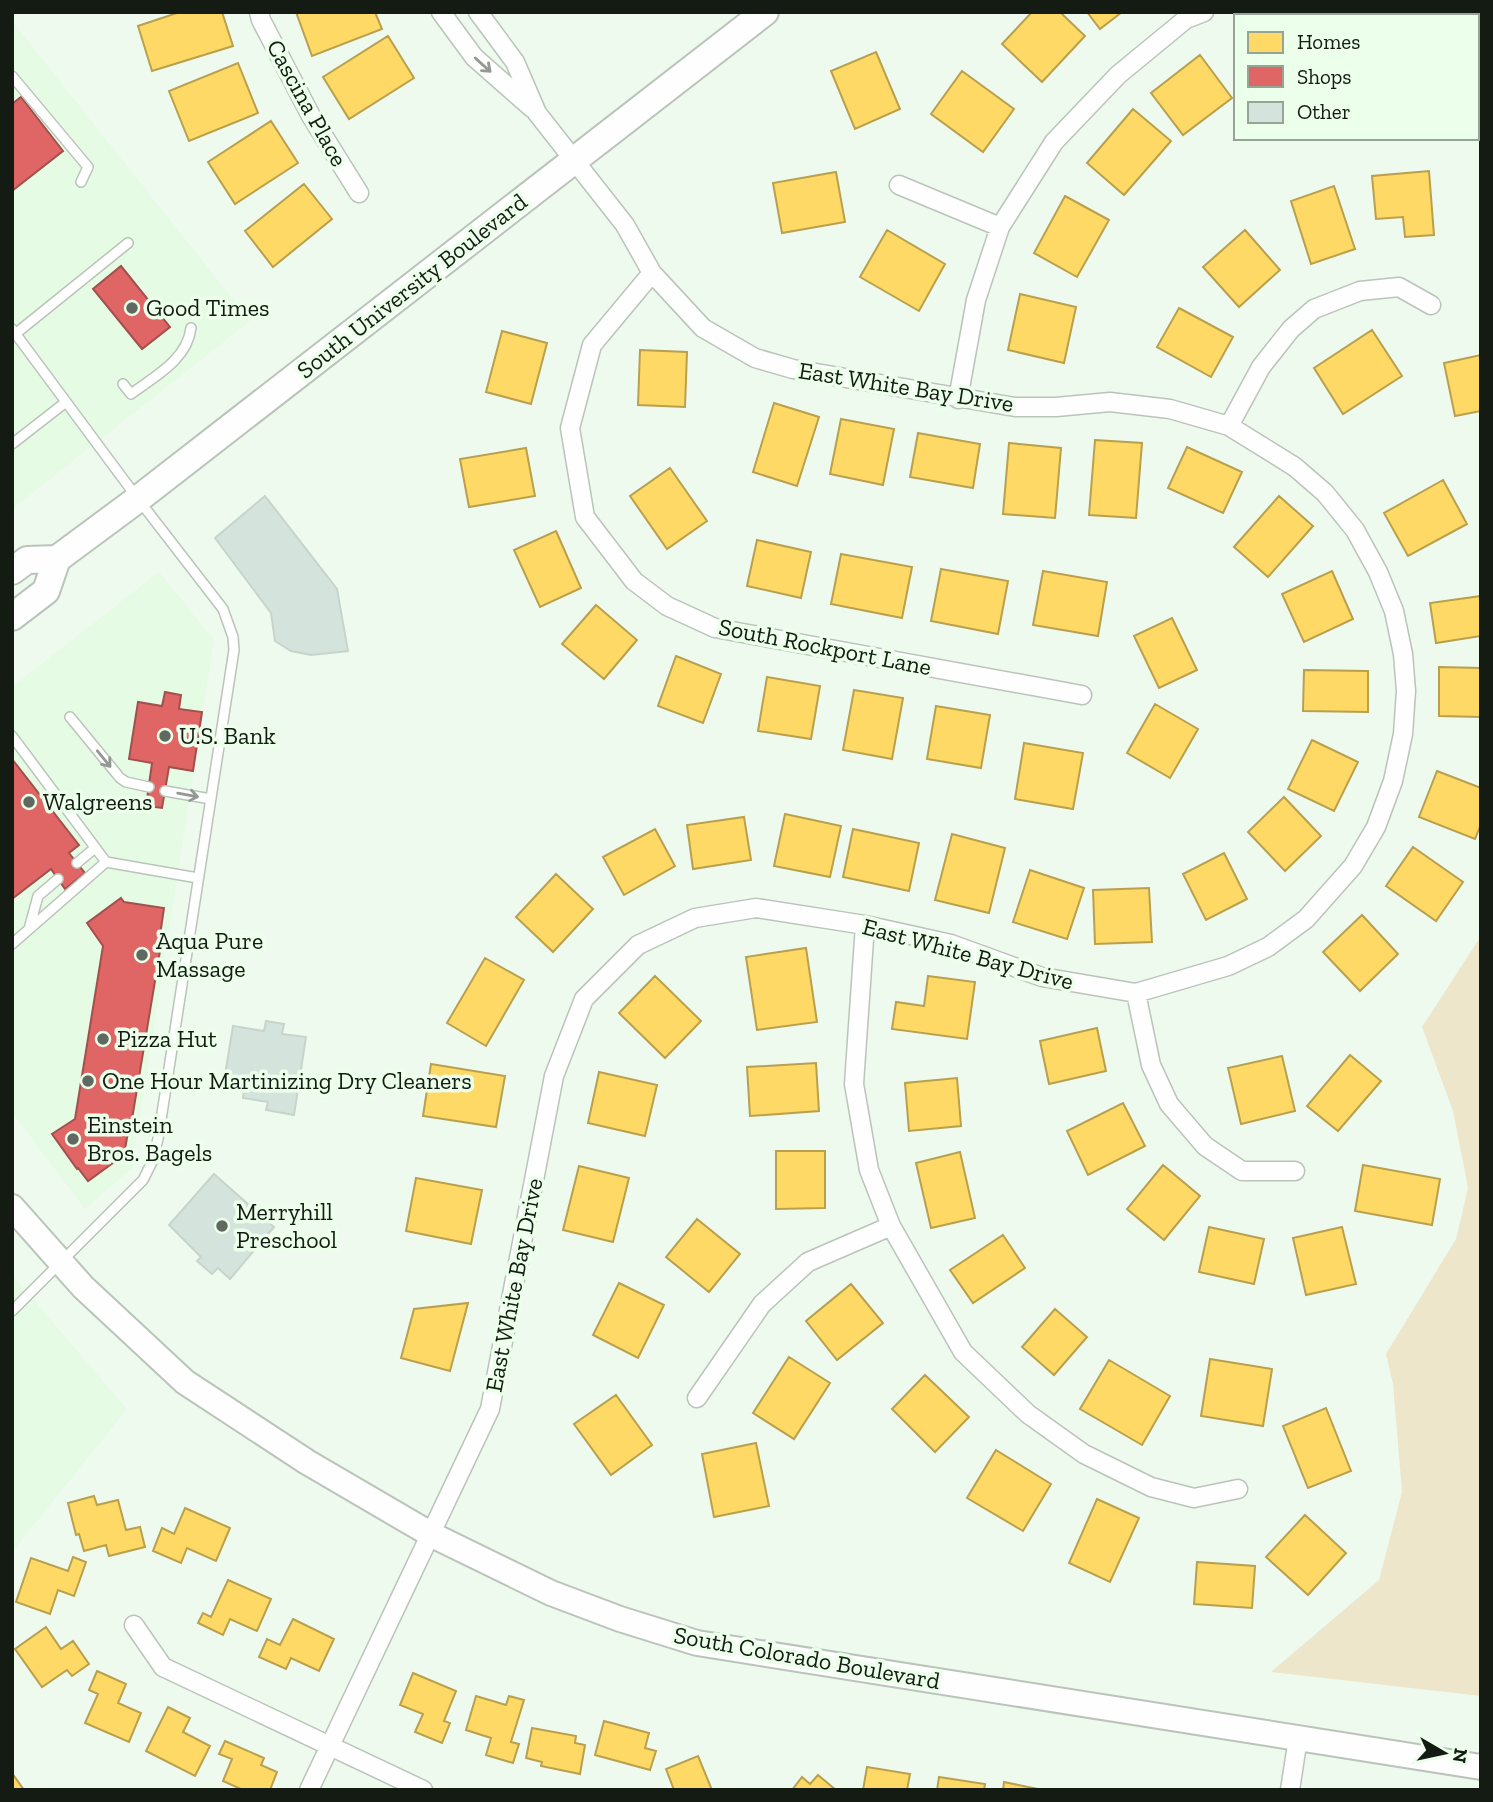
<svg xmlns="http://www.w3.org/2000/svg" width="1493" height="1802" font-family="'Zilla Slab',serif">
	<style>
		.built { fill: #e5fbe4 }
		.green { fill: #eee6ca }
		.homes { fill: #ffd966; stroke: #b8a04d; stroke-width: 2 }
		.shops { fill: #e06666; stroke: #a2504d; stroke-width: 2 }
		.building { fill: #d4e4dc; stroke: #c7d4cc; stroke-width: 2 }
		.lines { fill: none; stroke-linecap: round; stroke-linejoin: round }
		.service-casing { stroke: #bac4ba; stroke-width: 12 }
		.minor-casing { stroke: #bac4ba; stroke-width: 21 }
		.secondary-casing { stroke: #bac4ba; stroke-width: 28 }
		.primary-casing { stroke: #bac4ba; stroke-width: 30 }
		.service { stroke: #fdfefd; stroke-width: 9 }
		.minor { stroke: #fdfefd; stroke-width: 18 }
		.secondary { stroke: #fdfefd; stroke-width: 24 }
		.primary { stroke: #fdfefd; stroke-width: 26 }
		.oneway { stroke: #949893 }
		.poi-dot { fill: #60695f; stroke: #ebffea; stroke-width: 2.5 }
		.labels { text-anchor: middle; stroke-width: 7; stroke-linejoin: round; paint-order: stroke }
		.street-label { font-size: 24px; fill: #131b12; stroke: #ebffea }
		.poi-label { font-size: 24px; fill: #131b12; stroke: #ebffea; text-anchor: start }
	</style>
	<rect width="100%" height="100%" fill="#effaef"/>
	<path class="built" d="M12,21L250,321L12,509Z
		M159,572L214,640L132,1168L85,1209L12,1112V687Z
		M12,1275L127,1409L12,1552Z"/>
	<path class="green" d="M1481,936V1696L1271,1672L1379,1580L1402,1492L1393,1384L1386,1354L1456,1239L1468,1188L1453,1111L1422,1027Z"/>
	<path class="homes" d="M180,12H222L233,46L152,71L138,26Z
		M296,12H375L382,29L312,56Z
		M1032,12H1060L1085,36L1042,82L1002,44Z
		M1087,12H1122L1100,29Z
		M1338,12H1386L1387,16H1330L1329,13Z
		M388,36L414,78L349,119L323,77Z
		M876,52L900,109L855,129L831,71Z
		M1200,55L1232,98L1183,135L1151,93Z
		M1477,57H1481V107H1477Z
		M238,63L258,113L189,141L169,91Z
		M962,71L1014,109L983,152L931,114Z
		M1133,109L1171,141L1124,195L1087,163Z
		M271,121L298,163L235,204L208,162Z
		M1429,171L1434,235L1405,237L1403,217L1376,219L1372,176Z
		M836,172L845,222L782,233L773,183Z
		M304,184L332,219L273,267L245,231Z
		M1334,186L1355,249L1311,264L1291,201Z
		M1065,196L1109,220L1077,277L1034,253Z
		M887,230L945,264L919,311L860,277Z
		M1245,230L1280,270L1239,307L1203,267Z
		M1020,294L1076,307L1064,363L1008,350Z
		M1179,308L1233,337L1211,377L1157,347Z
		M1372,330L1402,376L1343,414L1314,368Z
		M502,331L547,343L531,404L486,392Z
		M640,350L687,352L685,407L638,405Z
		M1481,355V411L1455,416L1444,363Z
		M774,403L819,417L797,486L753,472Z
		M841,419L894,429L883,485L830,474Z
		M918,433L980,444L973,488L910,477Z
		M1095,440L1142,443L1136,518L1089,515Z
		M1009,443L1061,448L1055,518L1003,514Z
		M1187,447L1242,472L1223,513L1168,488Z
		M526,448L535,496L469,507L460,459Z
		M670,468L707,521L667,549L630,496Z
		M1443,480L1467,524L1408,556L1384,513Z
		M1279,496L1313,526L1268,577L1234,547Z
		M556,531L581,588L540,607L514,550Z
		M757,540L811,552L801,598L747,586Z
		M841,554L912,567L902,618L831,604Z
		M941,569L1008,581L998,634L931,621Z
		M1043,571L1107,582L1098,636L1033,625Z
		M1332,571L1353,619L1304,642L1282,594Z
		M1481,596V636L1436,643L1430,603Z
		M596,605L637,640L604,679L562,644Z
		M1172,618L1197,670L1159,688L1134,636Z
		M676,656L721,674L703,723L658,706Z
		M1439,667L1481,668V717L1439,716Z
		M1304,670L1368,671V712L1303,711Z
		M767,677L820,686L811,739L758,731Z
		M854,690L903,698L892,759L843,750Z
		M1155,704L1198,729L1170,778L1127,753Z
		M936,706L990,715L981,768L927,759Z
		M1312,740L1358,762L1334,811L1288,789Z
		M1024,743L1083,753L1073,809L1015,799Z
		M1437,771L1481,788V824L1475,839L1419,817Z
		M1284,797L1321,836L1285,871L1248,832Z
		M785,814L841,826L830,877L774,866Z
		M744,817L751,860L693,869L687,825Z
		M655,829L675,866L624,895L603,857Z
		M853,829L919,843L909,891L843,877Z
		M952,834L1005,848L989,913L935,900Z
		M1413,847L1463,882L1436,921L1386,886Z
		M1224,853L1247,899L1206,920L1183,874Z
		M1030,870L1084,888L1067,939L1013,922Z
		M556,874L593,909L553,952L516,917Z
		M1149,888L1152,942L1095,944L1093,890Z
		M1362,915L1398,954L1360,991L1323,952Z
		M806,948L817,1022L757,1030L746,957Z
		M485,958L524,980L486,1046L447,1023Z
		M655,976L701,1021L665,1058L619,1013Z
		M928,976L975,982L967,1039L892,1029L896,1002L924,1006Z
		M1097,1028L1106,1071L1049,1084L1040,1041Z
		M1350,1055L1381,1081L1338,1131L1307,1106Z
		M1282,1056L1295,1111L1241,1124L1228,1068Z
		M816,1063L819,1111L750,1116L747,1067Z
		M431,1064L505,1076L496,1127L423,1116Z
		M599,1072L657,1085L645,1136L588,1123Z
		M957,1078L961,1126L909,1131L905,1083Z
		M1123,1103L1145,1146L1088,1175L1067,1131Z
		M776,1151H825V1208L776,1209Z
		M960,1152L975,1218L931,1228L916,1163Z
		M1163,1165L1200,1196L1164,1240L1127,1209Z
		M1363,1165L1440,1179L1432,1225L1355,1211Z
		M579,1166L629,1178L613,1242L563,1230Z
		M416,1178L482,1190L471,1244L406,1231Z
		M697,1219L740,1254L709,1292L666,1257Z
		M1209,1227L1264,1239L1254,1284L1199,1272Z
		M1342,1227L1356,1284L1306,1295L1293,1238Z
		M1003,1235L1025,1268L973,1303L950,1270Z
		M619,1283L664,1305L638,1358L593,1335Z
		M851,1284L883,1323L837,1360L806,1321Z
		M468,1303L450,1371L401,1358L414,1309Z
		M1055,1309L1087,1337L1054,1375L1022,1347Z
		M789,1357L830,1383L794,1439L753,1413Z
		M1210,1359L1272,1369L1263,1426L1201,1416Z
		M1109,1360L1170,1396L1142,1445L1080,1409Z
		M925,1375L969,1417L935,1452L892,1409Z
		M616,1395L652,1445L611,1475L574,1424Z
		M1326,1408L1351,1471L1308,1488L1283,1426Z
		M756,1443L769,1506L714,1517L702,1454Z
		M996,1450L1051,1484L1023,1531L967,1498Z
		M94,1496L97,1505L118,1500L126,1530L140,1527L145,1547L109,1556L106,1545L84,1551L79,1534L76,1535L68,1503Z
		M1097,1499L1139,1518L1110,1582L1069,1563Z
		M185,1508L230,1528L216,1561L187,1548L181,1563L153,1551L162,1528L174,1534Z
		M1305,1515L1346,1553L1308,1595L1266,1557Z
		M73,1557L86,1562L74,1596L58,1590L50,1614L16,1602L31,1558L68,1571Z
		M1197,1562L1255,1566L1252,1608L1194,1604Z
		M228,1580L271,1599L257,1631L230,1619L223,1635L198,1623L203,1613L211,1617Z
		M293,1619L334,1639L319,1671L291,1658L286,1669L259,1657L267,1639L280,1645Z
		M46,1627L61,1649L73,1641L89,1664L72,1676L67,1670L42,1687L15,1649Z
		M97,1671L126,1684L118,1703L141,1713L129,1742L85,1723L98,1694L89,1690Z
		M413,1673L456,1691L444,1721L450,1723L442,1743L415,1732L423,1714L400,1705Z
		M476,1696L506,1705L509,1696L524,1700L511,1742L519,1744L513,1763L486,1755L491,1738L466,1730Z
		M168,1707L190,1718L183,1732L210,1746L195,1776L146,1751Z
		M604,1721L649,1733L645,1748L656,1751L650,1770L595,1755Z
		M532,1728L576,1736L575,1743L585,1745L580,1774L541,1766L542,1762L526,1758Z
		M225,1741L264,1758L261,1765L277,1772L270,1790H243L223,1781L232,1759L219,1754Z
		M698,1756L712,1790H674L666,1769Z
		M867,1767L910,1774L907,1790H863Z
		M12,1773L24,1790H12Z
		M818,1775L836,1790H792L802,1777L810,1784Z
		M939,1777L985,1784L984,1790H937Z
		M1004,1782L1043,1790H1003Z"/>
	<path class="shops" d="M21,97L63,151L12,191V104Z
		M121,266L170,327L142,349L93,289Z
		M165,692L181,695L179,709L202,712L193,771L169,767L162,808L146,806L152,763L129,759L138,702L162,706Z
		M12,759L79,845L69,853L85,873L65,889L51,869L12,899Z
		M121,898L124,902L164,908L158,949L160,951L130,1131L128,1132L124,1155L88,1181L78,1168L77,1169L52,1134L75,1119L103,946L87,923Z"/>
	<path class="building" d="M265,496L337,589L348,651L311,655L291,651L275,641L271,613L215,538Z
		M266,1021L284,1024L282,1034L306,1037L294,1115L266,1110L268,1102L243,1098L244,1090L223,1087L233,1026L264,1031Z
		M214,1174L274,1227L230,1279L218,1268L212,1274L197,1261L201,1257L169,1225Z"/>
	<g class="lines">
		<defs>
			<path id="service" d="M12,76L88,167L81,182
				M12,329L138,499L223,609L233,637L234,650L158,1139L152,1162L143,1180L12,1311
				M14,335L128,243
				M123,384L131,394C155,376 187,360 191,328
				M12,444L66,402
				M70,717L120,778L126,782L149,787
				M12,736L106,862L198,878
				M165,791L211,799
				M77,863L95,848
				M29,929L38,896L58,879
				M12,944L106,862"/>
			<path id="minor" d="M259,12L261,20L311,116L359,193
				M441,12L474,57L532,108
				M899,185L1000,227
				M652,273L592,345L570,428L585,517L634,581L667,606L715,628L1082,695
				M958,399L976,300L1000,227L1054,142L1118,75L1186,19L1204,12
				M1229,426L1261,367L1291,329L1314,309L1360,291L1399,287L1431,305
				M865,925L854,1084L869,1170L891,1226L963,1352L1028,1414L1084,1454L1151,1487L1194,1498L1238,1489
				M1136,993L1151,1065L1169,1104L1205,1146L1242,1171H1295
				M697,1398L762,1304L808,1262L891,1226
				M134,1625L163,1667L423,1790
				M309,1790L490,1409L554,1076L584,999L638,945L695,918L756,908L865,925L951,944L1042,977L1136,993L1228,966L1268,947L1306,919L1353,866L1376,827L1393,781L1403,734L1406,691L1403,654L1394,611L1378,572L1355,530L1325,493L1295,467L1229,426L1170,409L1110,402L1056,407H1015L793,369L755,358L703,328L652,273L625,225L537,113L515,62L478,12
				M1290,1790L1298,1738"/>
			<path id="secondary" d="M12,1207L83,1287L185,1382L307,1462L432,1535L551,1593L620,1619L697,1643L1481,1767"/>
			<path id="primary" d="M12,571L27,560L57,559
				M12,617L46,591L57,559L138,499L765,12"/>
		</defs>
		<use href="#service" class="service-casing"/>
		<use href="#minor" class="minor-casing"/>
		<use href="#secondary" class="secondary-casing"/>
		<use href="#primary" class="primary-casing"/>
		<use href="#service" class="service"/>
		<use href="#minor" class="minor"/>
		<use href="#secondary" class="secondary"/>
		<use href="#primary" class="primary"/>
	</g>
	<defs><path id="oneway-shaft" d="M-6 0H5M1.5-3L5.5 0L1.5 3" fill="none" stroke-width="1.6" stroke-linecap="round" stroke-linejoin="round" transform="scale(1.75)"/></defs>
	<g class="oneway">
		<use href="#oneway-shaft" transform="translate(483 65) rotate(42)"/>
		<use href="#oneway-shaft" transform="translate(104 759) rotate(51)"/>
		<use href="#oneway-shaft" transform="translate(188 795) rotate(10)"/>
	</g>
	<g class="poi-dot">
		<circle cx="132" cy="308" r="7"/>
		<circle cx="165" cy="736" r="7"/>
		<circle cx="29" cy="802" r="7"/>
		<circle cx="142" cy="955" r="7"/>
		<circle cx="103" cy="1039" r="7"/>
		<circle cx="88" cy="1081" r="7"/>
		<circle cx="73" cy="1139" r="7"/>
		<circle cx="222" cy="1226" r="7"/>
	</g>
	<g class="labels">
		<g class="street-label">
			<text transform="translate(307 103) rotate(61)" y="8">Cascina Place</text>
			<text transform="translate(412 286) rotate(-38)" y="8">South University Boulevard</text>
			<text transform="translate(906 387) rotate(9)" y="8">East White Bay Drive</text>
			<text transform="translate(825 647) rotate(11)" y="8">South Rockport Lane</text>
			<text transform="translate(968 954) rotate(15)" y="8">East White Bay Drive</text>
			<text transform="translate(514 1285) rotate(-79)" y="8">East White Bay Drive</text>
			<text transform="translate(807 1658) rotate(10)" y="8">South Colorado Boulevard</text>
		</g>
		<g class="poi-label">
			<text x="146" y="316">Good Times</text>
			<text x="179" y="744">U.S. Bank</text>
			<text x="43" y="810">Walgreens</text>
			<text x="156" y="949">Aqua Pure<tspan x="156" dy="28">Massage</tspan></text>
			<text x="117" y="1047">Pizza Hut</text>
			<text x="102" y="1089">One Hour Martinizing Dry Cleaners</text>
			<text x="87" y="1133">Einstein<tspan x="87" dy="28">Bros. Bagels</tspan></text>
			<text x="236" y="1220">Merryhill<tspan x="236" dy="28">Preschool</tspan></text>
		</g>
	</g>
	<rect width="1493" height="1802" fill="none" stroke="#131b12" stroke-width="28"/>
	<rect x="1234" y="14" width="245" height="126" fill="#ebffea" stroke="#95a494" stroke-width="2"/>
	<rect x="1248" y="32" width="35" height="21" fill="#ffd966" stroke="#95a494" stroke-width="2"/>
	<text x="1297" y="49" font-size="21" fill="#131b12">Homes</text>
	<rect x="1248" y="66" width="35" height="21" fill="#e06666" stroke="#95a494" stroke-width="2"/>
	<text x="1297" y="84" font-size="21" fill="#131b12">Shops</text>
	<rect x="1248" y="102" width="35" height="21" fill="#d4e4dc" stroke="#95a494" stroke-width="2"/>
	<text x="1297" y="119" font-size="21" fill="#131b12">Other</text>
	<g transform="translate(1444 1753) rotate(99)" stroke="#ebffea" stroke-width="5" paint-order="stroke">
	<path d="M0-5L12 26L0 18L-12 26Z" fill="#131b12"/>
	<text y="-10" font-size="19" font-weight="bold" text-anchor="middle" fill="#131b12">N</text>
	</g>
</svg>
